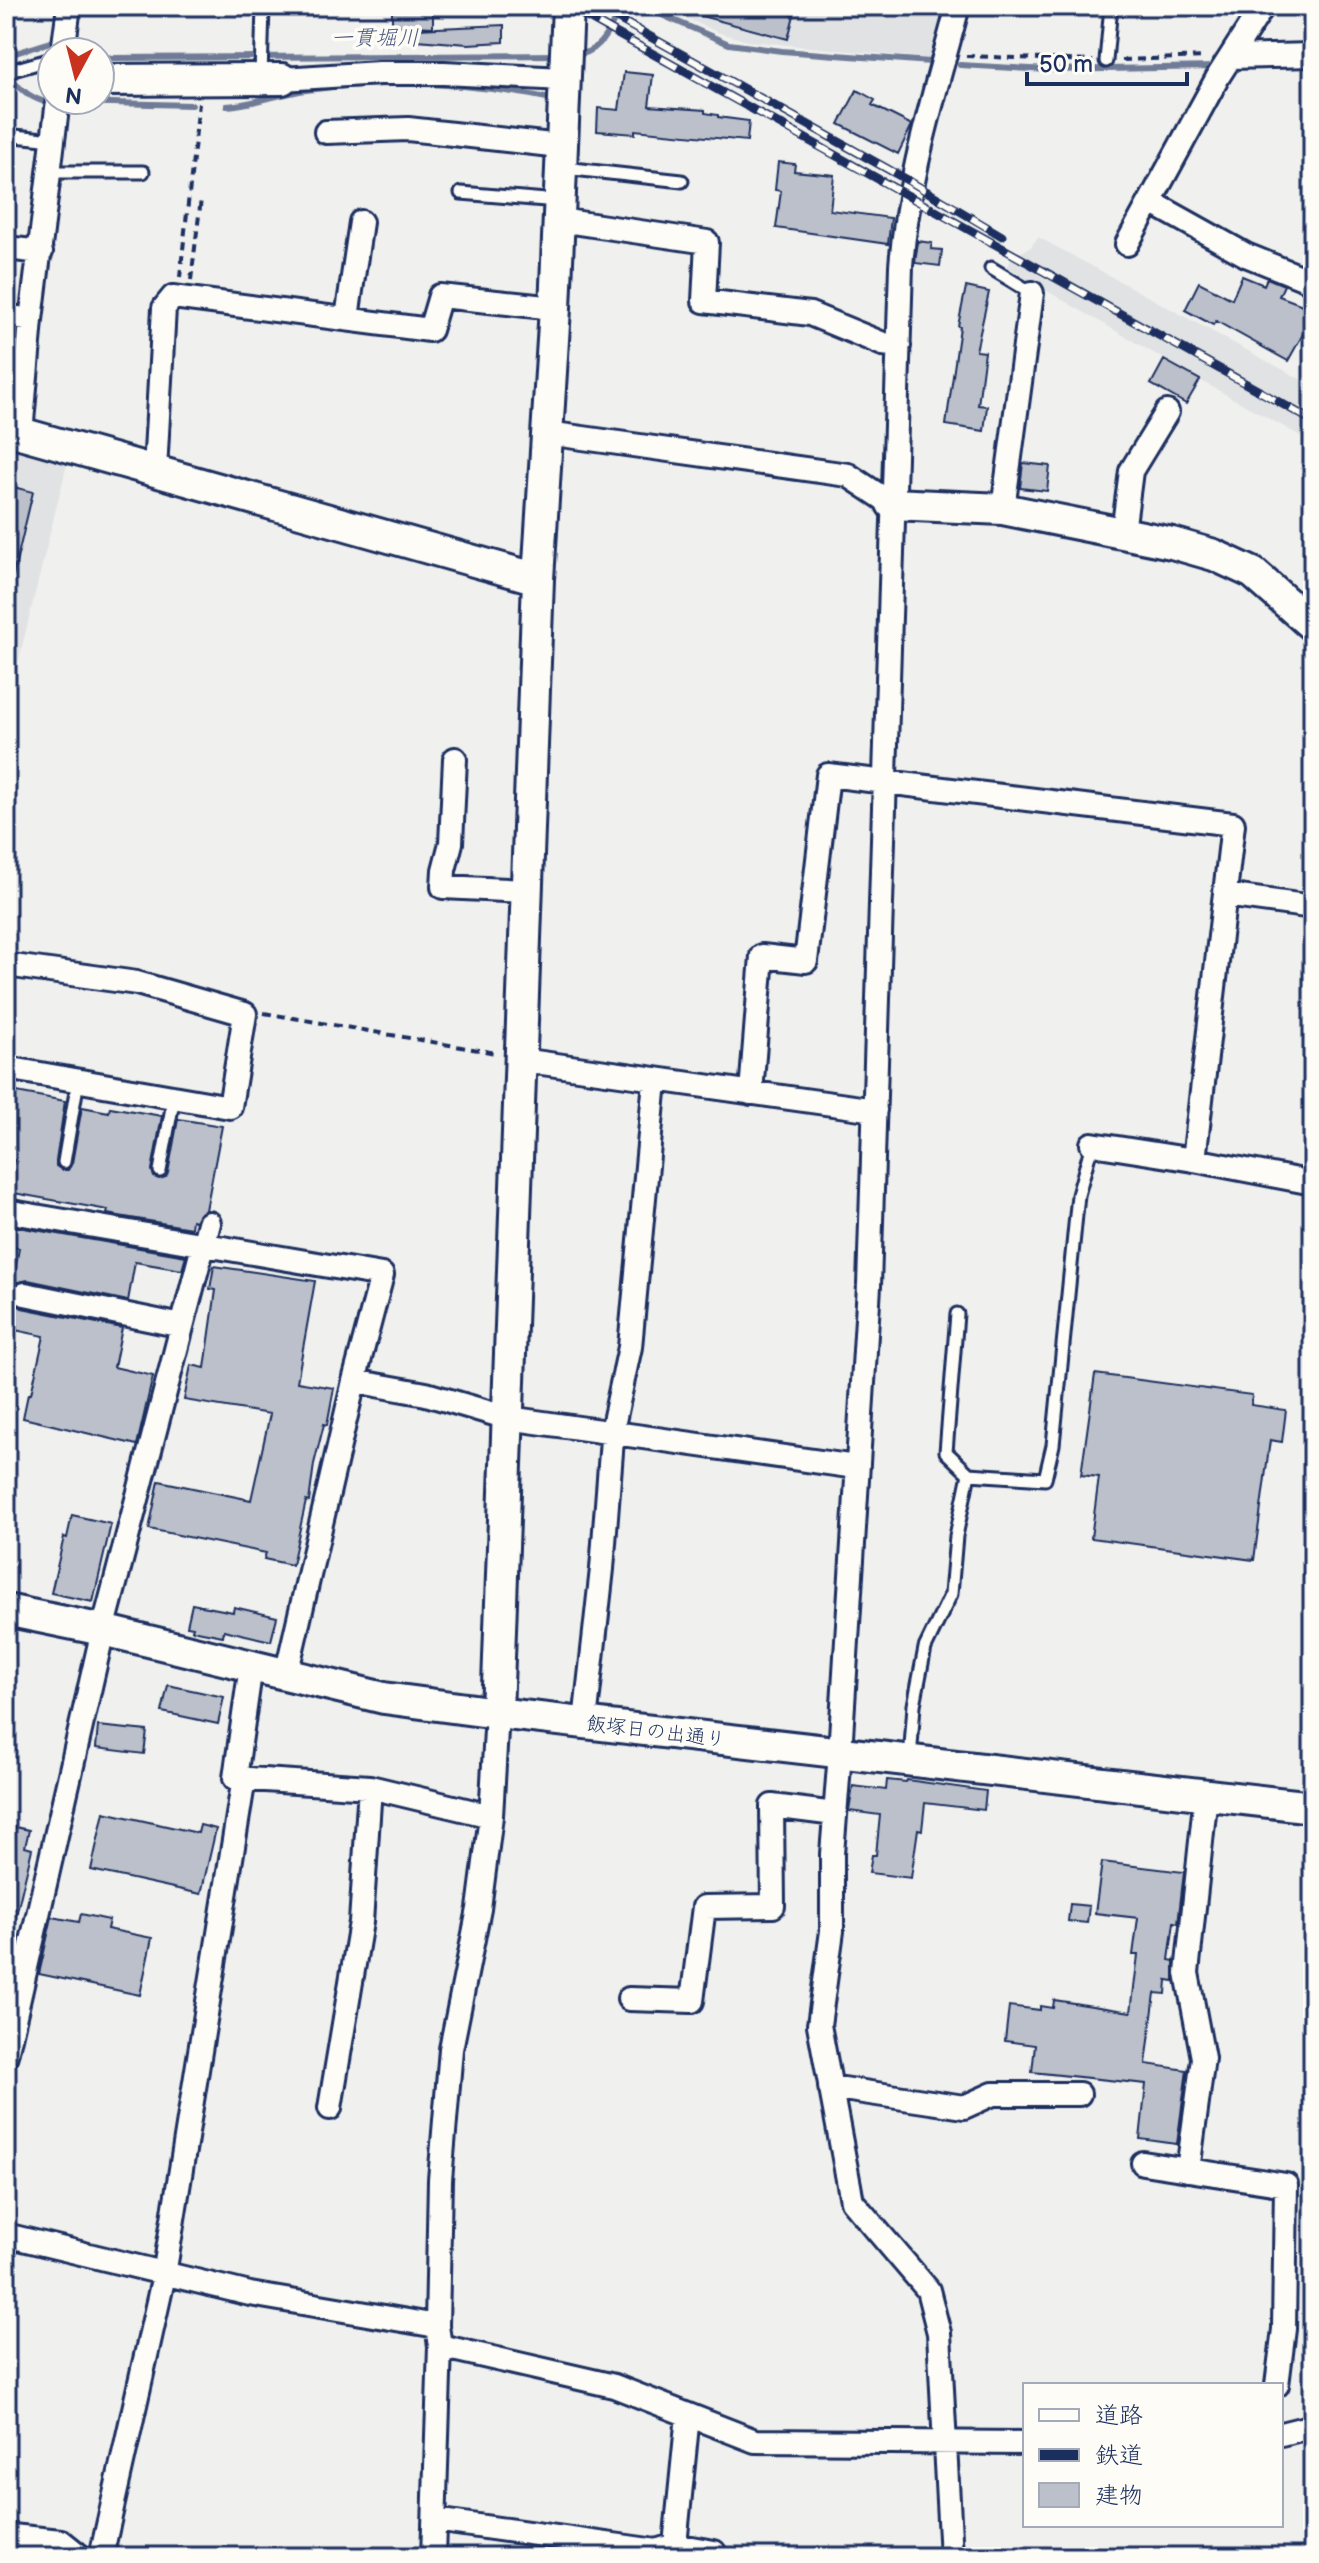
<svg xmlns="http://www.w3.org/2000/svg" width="1319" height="2563" font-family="'Balsamiq Sans','Klee One',sans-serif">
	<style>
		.built { fill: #e0e2e3 }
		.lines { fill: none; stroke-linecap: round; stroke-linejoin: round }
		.stream { stroke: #6f7b97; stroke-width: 6 }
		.building { fill: #bbc0ca; stroke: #1b2f5e; stroke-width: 2 }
		.lane-casing { stroke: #1b2f5e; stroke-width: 17 }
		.street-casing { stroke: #1b2f5e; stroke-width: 28 }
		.secondary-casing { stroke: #1b2f5e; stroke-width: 36 }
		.path { stroke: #1b2f5e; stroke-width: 4; stroke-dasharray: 8 6; stroke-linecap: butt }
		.lane { stroke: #fdfcf7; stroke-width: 11 }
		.street { stroke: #fdfcf7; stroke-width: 22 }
		.secondary { stroke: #fdfcf7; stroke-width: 30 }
		.rail-casing { stroke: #1b2f5e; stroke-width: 9 }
		.rail { stroke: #fdfcf7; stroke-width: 6; stroke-dasharray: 18; stroke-linecap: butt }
		.labels { text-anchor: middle; stroke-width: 7; stroke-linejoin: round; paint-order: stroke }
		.street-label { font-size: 20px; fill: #1b2f5e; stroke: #fdfcf7 }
		.water-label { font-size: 22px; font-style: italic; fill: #4c5b7f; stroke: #fdfcf7 }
	</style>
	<rect width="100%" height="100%" fill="#f0f0ee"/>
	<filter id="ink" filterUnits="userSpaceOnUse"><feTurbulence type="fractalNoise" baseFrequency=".0125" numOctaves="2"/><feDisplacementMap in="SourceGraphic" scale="16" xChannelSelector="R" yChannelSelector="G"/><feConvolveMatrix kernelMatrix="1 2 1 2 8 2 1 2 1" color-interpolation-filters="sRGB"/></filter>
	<g filter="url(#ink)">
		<path class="built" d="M660,6H948L934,59L748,41L717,32Z
			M1038,237L1313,386V443L1200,380L1186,404L1151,384L1164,359L1006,267L1014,256L1031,247Z
			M6,443L68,460L6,711Z"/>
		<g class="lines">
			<path class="stream" d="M641,6L729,44L782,51L931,62
				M76,41L94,52
				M574,55C601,54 609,29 621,8L626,6
				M6,56L57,40
				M100,56L112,58L559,55
				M960,65L1049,70L1217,67
				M6,75C20,88 31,100 51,103
				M70,102L192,105
				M227,106C254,104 279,94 306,90C385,80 468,82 547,98"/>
		</g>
		<path class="building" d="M392,6H433V27L392,25Z
			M686,6H770L769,9L794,15L788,39L686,12Z
			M504,25V42L468,44L416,40V29Z
			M624,72L653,75L649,106L705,110V113L718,115V117L749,121L747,141L635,130V134L597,131L598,108L619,110Z
			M857,90L875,100L872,105L912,125L898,154L839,124Z
			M778,162L795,164L794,171L834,175L830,210L891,218L888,244L776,228L781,191L775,190Z
			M918,241L932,243L931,249L942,250L940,266L915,263Z
			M1242,276L1264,285L1267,278L1284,285L1279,296L1313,309V335L1303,334L1288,361L1216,321L1213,325L1185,310L1199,282L1232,299Z
			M966,287L989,292L976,351L985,352L978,405L987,406L984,431L946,425L960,327L958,326Z
			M1164,360L1200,380L1186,404L1151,384Z
			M1023,463L1050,466L1047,491L1020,488Z
			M6,485L33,492L13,576H6Z
			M6,1090L65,1101L56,1161V1166L62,1170H68L72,1163L82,1107L109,1112L110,1107L162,1116L152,1170L154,1177L159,1179L166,1177L168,1173L178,1119L222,1126L206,1210L199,1214L195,1221L192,1220L191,1228L107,1214L108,1210L8,1192L14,1160L6,1158Z
			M6,1225L186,1256L182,1270L135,1262L128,1301L28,1280L18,1282H13L19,1248L6,1246Z
			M214,1266L315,1281L297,1382L334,1388L327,1425L324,1424L314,1464L309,1502L306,1501L292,1565L264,1559L266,1553L149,1529L159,1481L251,1500L270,1414L184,1400L191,1365L205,1368L216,1290L210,1289Z
			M15,1303L22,1308L122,1328L114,1367L153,1376L137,1445L23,1418L28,1394H31L44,1336L10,1329Z
			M1095,1374L1252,1395L1251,1405L1286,1410L1282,1442L1270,1440L1254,1560L1091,1538L1099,1477L1081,1475Z
			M72,1515L111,1524L93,1602L51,1593L64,1537L67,1538Z
			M192,1604L233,1612L234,1607L277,1617L271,1641L224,1630L223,1636L192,1630L193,1627L187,1626Z
			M168,1685L224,1697L218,1724L162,1712Z
			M98,1726L147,1731L144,1754L96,1748Z
			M887,1780L906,1782L907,1780L986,1791L984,1810L925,1803L922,1830L918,1829L911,1878L869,1873L872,1855H876L880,1815L849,1811L853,1786L886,1790Z
			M104,1812L198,1833L200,1825L216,1829L201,1894L91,1870Z
			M6,1825L29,1830L25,1847L32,1849L13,1928H6Z
			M1102,1862L1184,1872L1178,1923L1174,1922L1169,1960L1174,1961V1981L1167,1980L1166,1994L1155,1993L1146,2064L1187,2070L1177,2144L1140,2139L1146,2084L1032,2072L1035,2045L1005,2041L1009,2006L1040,2010V2006L1053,2008L1054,2000L1131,2012L1138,1955H1133L1138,1918L1095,1913Z
			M1070,1904L1089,1906L1087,1923L1068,1921Z
			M81,1914L109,1920L107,1929L152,1938L140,1995L39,1974L52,1917L79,1922Z"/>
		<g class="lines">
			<defs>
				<path id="lane" d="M1106,61L1111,6
					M13,70L52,59
					M261,77L263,6
					M6,135L53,140
					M564,168L682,181
					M49,172H143
					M461,193L558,201
					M991,268L1032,293
					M64,1162L78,1080
					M160,1171L174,1097
					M957,1314L946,1452L969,1474
					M910,1760L914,1705L925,1648L951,1594L956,1536L969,1474L1045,1479L1053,1445L1078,1195L1092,1144"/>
				<path id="street" d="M63,52L69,6
					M1231,57L1313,55
					M282,79L379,73H444L564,79
					M326,132L408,129L560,146
					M1151,202L1246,255L1313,282
					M559,220L707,242L704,301L810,314L883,344L899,346
					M1127,244L1219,75L1263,6
					M6,248L41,252
					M6,316L31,320
					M347,318L361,222
					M21,433L31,320L58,100
					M547,433L848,475L892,504
					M155,470L164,308L173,297L430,330L440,296L555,308
					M1003,509L1032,293
					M1123,532L1131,471L1167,412
					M455,759L451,843L444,870L443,887L527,891
					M1225,895L1313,907
					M6,965L137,983L245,1014L230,1107L6,1068
					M521,1060L875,1110
					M751,1093L762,956L806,961L828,775L1233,824L1194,1160
					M1092,1144L1194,1160L1313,1183
					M6,1211L382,1275L354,1381L426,1394L508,1418L856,1467
					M25,1294L182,1326
					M251,1666L235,1778L370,1787L491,1816
					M286,1675L354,1381
					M585,1722L602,1569L613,1426L630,1347L655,1081
					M629,1999L692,2001L704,1907L773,1906L772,1806L835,1814
					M6,2055L103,1630L209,1223
					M830,2087L964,2107L993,2094H1079
					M330,2108L361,1922L370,1787
					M1143,2163L1286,2185L1284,2329L1277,2385
					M1188,2170L1203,2058L1187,1973L1206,1794
					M6,2235L250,2294L437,2326
					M440,2346L614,2386L755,2441L1025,2443
					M1281,2434L1313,2426
					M435,2520L656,2551L675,2545L714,2552L715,2557
					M6,2541L12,2536L61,2541L81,2557
					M675,2545L688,2415
					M101,2557L164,2275L244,1778
					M433,2557L440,2346L437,2326L440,2180L451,2049L479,1909L491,1816L497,1713
					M951,2557L939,2333L928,2290L852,2201L819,2025L832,1931V1854L840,1753L869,1286L901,266C908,175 935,94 958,6"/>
				<path id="secondary" d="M100,80L282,79
					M6,429L538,579
					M892,504L1003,509L1172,543L1214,555L1253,573L1313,626
					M6,1610L103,1630L384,1698L497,1713L1313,1807
					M497,1713L538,579L555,308L568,6"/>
			</defs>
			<use href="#lane" class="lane-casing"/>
			<use href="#street" class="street-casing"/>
			<use href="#secondary" class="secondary-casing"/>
			<path class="path" d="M966,56L1093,61
				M1122,60L1205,57
				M180,277L199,103
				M191,280L201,199
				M264,1013L496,1053"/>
			<use href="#lane" class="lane"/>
			<use href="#street" class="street"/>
			<use href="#secondary" class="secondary"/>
			<defs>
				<path id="rail" d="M567,6L1313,421
					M595,6L911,182L1002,236"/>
			</defs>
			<use href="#rail" class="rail-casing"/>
			<use href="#rail" class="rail"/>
		</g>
	</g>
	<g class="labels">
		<g class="street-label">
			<text transform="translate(656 1731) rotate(7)" y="7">飯塚日の出通り</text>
		</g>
		<g class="water-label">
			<text x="375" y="45">一貫堀川</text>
		</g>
	</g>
	<rect width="1319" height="2563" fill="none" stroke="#fdfcf7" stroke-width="32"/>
	<rect x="16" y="16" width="1287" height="2531" fill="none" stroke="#1b2f5e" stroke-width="3" filter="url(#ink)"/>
	<rect x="1023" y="2383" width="260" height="144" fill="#fdfcf7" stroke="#a3aaba" stroke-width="2"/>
	<rect x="1039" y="2409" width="40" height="12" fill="#fdfcf7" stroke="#a3aaba" stroke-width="2"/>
	<text x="1095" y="2423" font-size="24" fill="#1b2f5e">道路</text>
	<rect x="1039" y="2449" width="40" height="12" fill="#1b2f5e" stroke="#a3aaba" stroke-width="2"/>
	<text x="1095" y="2463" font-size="24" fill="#1b2f5e">鉄道</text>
	<rect x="1039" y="2483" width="40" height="24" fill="#bbc0ca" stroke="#a3aaba" stroke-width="2"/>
	<text x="1095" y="2503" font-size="24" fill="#1b2f5e">建物</text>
	<g transform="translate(76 76) rotate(187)"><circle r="38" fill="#fdfcf7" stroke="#a3aaba" stroke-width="2"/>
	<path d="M0-6L14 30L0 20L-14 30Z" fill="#c8321e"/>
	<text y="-12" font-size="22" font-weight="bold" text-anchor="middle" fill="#1b2f5e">N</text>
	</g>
	<path d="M1027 72v12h160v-12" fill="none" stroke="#1b2f5e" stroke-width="4"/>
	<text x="1039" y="72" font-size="24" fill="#1b2f5e" stroke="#fdfcf7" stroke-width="6" paint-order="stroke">50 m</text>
</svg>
